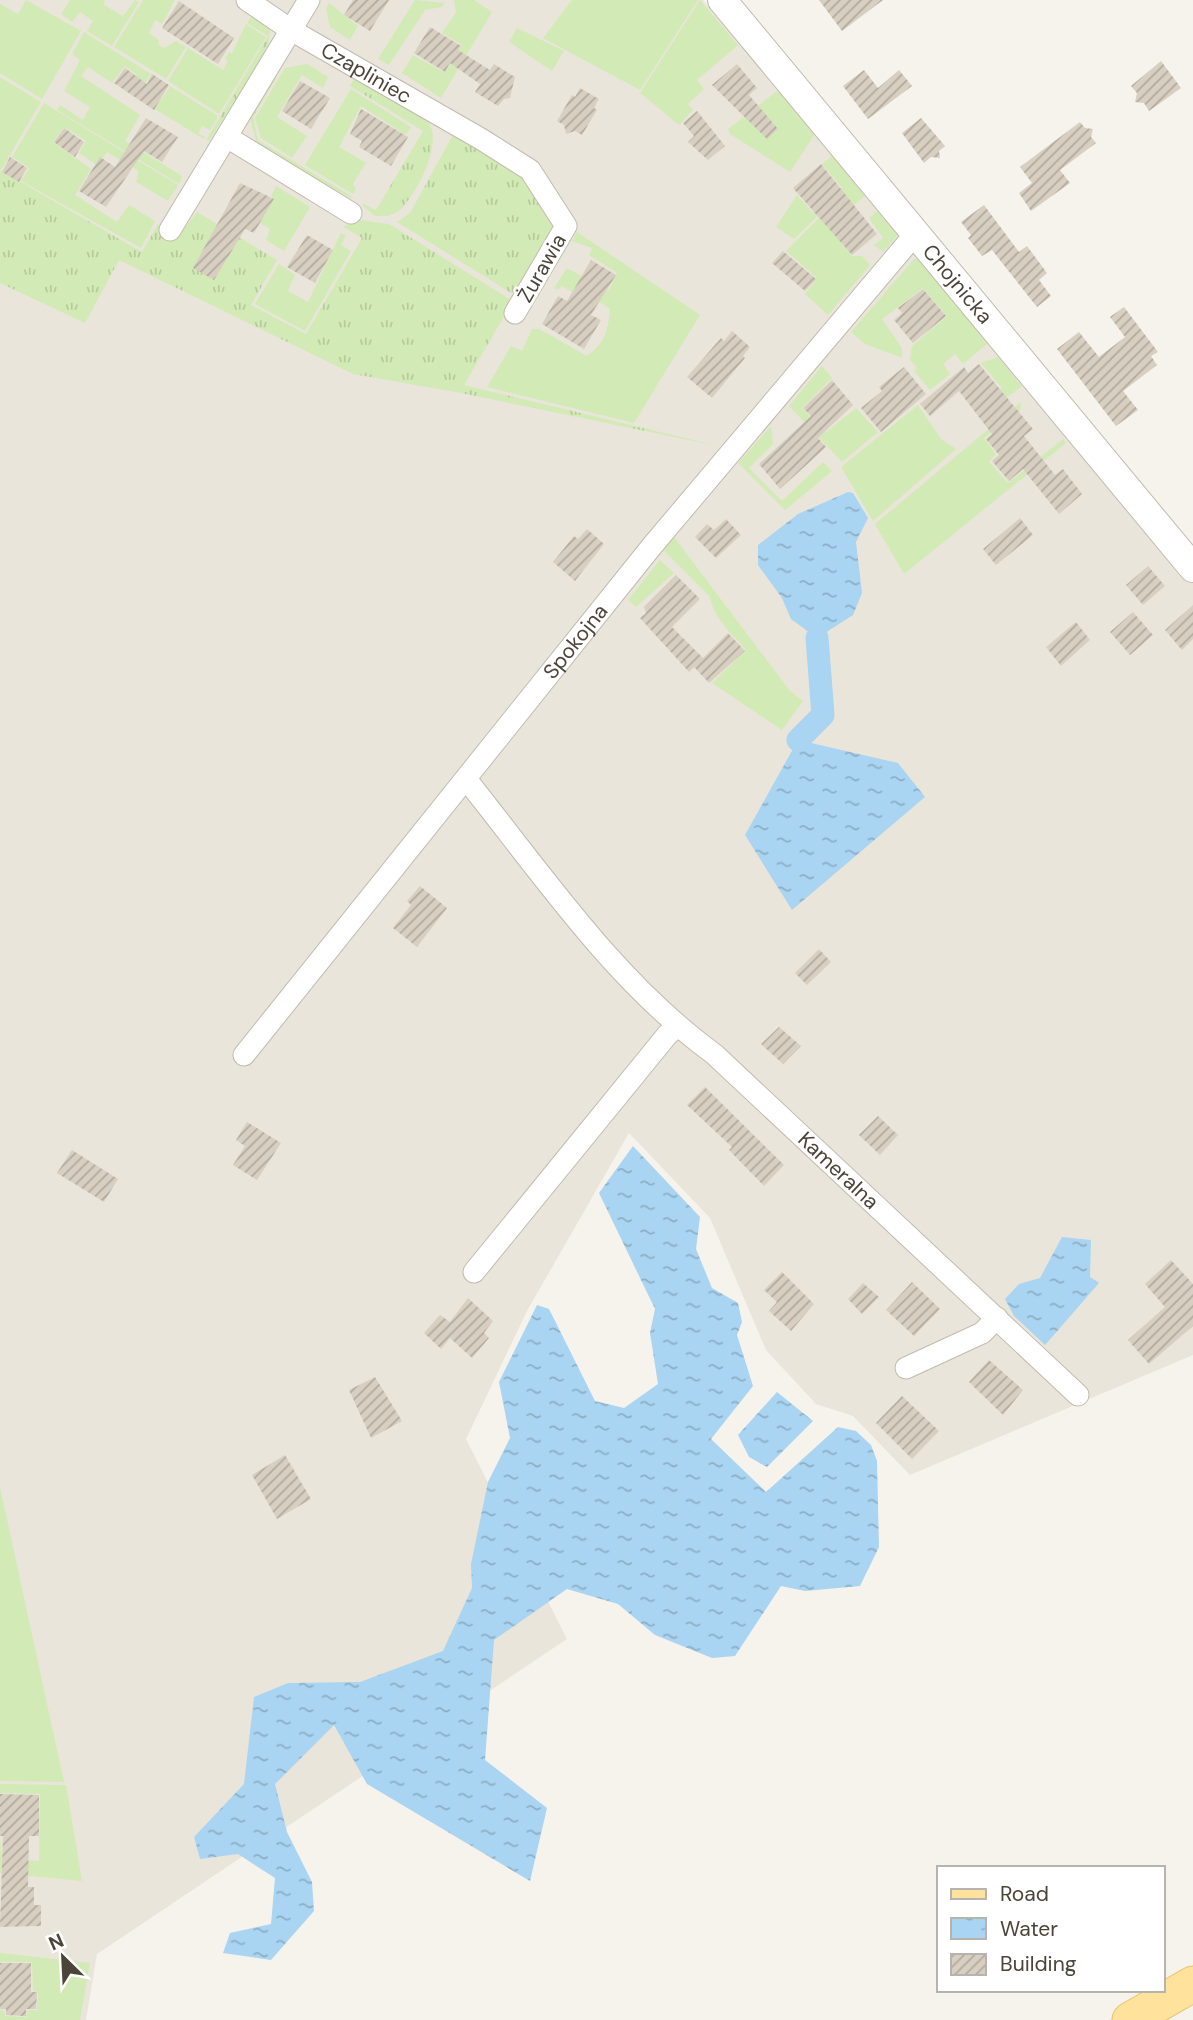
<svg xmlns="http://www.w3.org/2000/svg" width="1193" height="2020" font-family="'DM Sans',sans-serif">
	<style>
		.residential { fill: #eae5da }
		.grass { fill: url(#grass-tufts) }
		.garden { fill: #d2eab5 }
		.water { fill: url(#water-ripples) }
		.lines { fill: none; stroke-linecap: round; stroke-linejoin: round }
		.canal { stroke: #a9d4f2; stroke-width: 23 }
		.building { fill: url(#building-hatch) }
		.minor-casing { stroke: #c2bbae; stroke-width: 23 }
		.tertiary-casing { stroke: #c2bbae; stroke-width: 30 }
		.primary-casing { stroke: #e6c16a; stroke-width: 37 }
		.minor { stroke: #fff; stroke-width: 21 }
		.tertiary { stroke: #fff; stroke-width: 28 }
		.primary { stroke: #ffe39c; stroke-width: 35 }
		.labels { text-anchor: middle; stroke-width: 6; stroke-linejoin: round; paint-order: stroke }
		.street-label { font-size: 21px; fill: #4b4439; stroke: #fff }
	</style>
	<defs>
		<pattern id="grass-tufts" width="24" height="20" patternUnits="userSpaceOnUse" patternTransform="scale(1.75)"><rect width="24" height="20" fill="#d2eab5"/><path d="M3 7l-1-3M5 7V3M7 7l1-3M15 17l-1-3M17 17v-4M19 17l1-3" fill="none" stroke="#b6ca9c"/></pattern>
		<pattern id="water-ripples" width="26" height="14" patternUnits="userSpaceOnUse" patternTransform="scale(1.75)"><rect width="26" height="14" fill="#a9d4f2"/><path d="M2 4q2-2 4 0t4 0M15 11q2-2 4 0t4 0" fill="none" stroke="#8caec5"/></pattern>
		<pattern id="building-hatch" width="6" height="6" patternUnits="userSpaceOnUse" patternTransform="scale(1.75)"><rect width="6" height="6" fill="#d8cfc1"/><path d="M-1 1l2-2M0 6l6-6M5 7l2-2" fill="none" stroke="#b1aa9e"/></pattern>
	</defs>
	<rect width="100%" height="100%" fill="#f6f3ec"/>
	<path class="residential" d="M0,0H703L1193,577V1355L910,1475L853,1416L816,1404L766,1350L710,1218L629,1133L527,1311L466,1439L567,1639L97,1954L86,2020H0Z"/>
	<path class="grass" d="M252,16L270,30L268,50L209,141L206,140L268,36L247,23Z
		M273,75L277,77L253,117L258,140L353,197L351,198L302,173L256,141L249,115Z
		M356,75C379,88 411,101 428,122C444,142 417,193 401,209C395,216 383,216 375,216L363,206L364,204L376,210L423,131L350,86Z
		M453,135C492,155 547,182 555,230L516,296L397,222L410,213Z
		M0,170L142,252L158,224L178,237L197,212L277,260L251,305L306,334L362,238L344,227L353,219L389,224L513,301L464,385L718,446L461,393L353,374L119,260L85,323L0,283Z"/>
	<path class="garden" d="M26,0L81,31L42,99L0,73V4L18,14Z
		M70,0H105L104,5L123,16L135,0L139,2L112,46L87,31L93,21L80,12L72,22L61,14Z
		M143,0H175L162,24L155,20L149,33L159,40L158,44L164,48L176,41L186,47L166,79L114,47Z
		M415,0L445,3L442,7L425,10L389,65L378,59Z
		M454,0H474L492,12L441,98L402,73L413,55L445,73L462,45L442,33L456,12Z
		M572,0H698L640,90L543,38Z
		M700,0L738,45L697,80L704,89L688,104L693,110L679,125L640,93Z
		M329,3L358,26L350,40L330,27L326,8Z
		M246,24L266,37L219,114L168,81L188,48L223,70L228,61L225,58L229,52L232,53Z
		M517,28L564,51L552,71L509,42Z
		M84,32L151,74L142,89L161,100L170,86L218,116L210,130L202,126L198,133L205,137L204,139L125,91L137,75L125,66L112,83L88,67L81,76L140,115L125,141L182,176L179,184L57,110L60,105L83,120L90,107L64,91L80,60L72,54Z
		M307,64L328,77L323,88L302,75L277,117L307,136L292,158L261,138L255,118L285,68Z
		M0,77L41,102L1,170L0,169Z
		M351,89L411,127L406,135L361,106L339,147L366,163L353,184L356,189L353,194L305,165Z
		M778,90L815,134L790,172L730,134L728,129Z
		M44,103L178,185L168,201L136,182L139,171L107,152L98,166L79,153L86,141L64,127L53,142L91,169L75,195L117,222L129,205L155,221L141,248L21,181L29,168L12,157Z
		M832,156L865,196L836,220L820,208L842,188L822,164Z
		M276,186L310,207L284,251L266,240L270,229L260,223L274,199L271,196Z
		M797,195L813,213L819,209L822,212L794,239L776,227Z
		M877,211L898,235L883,252L874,245L883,238L869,218Z
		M825,212L828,227L852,256H862L870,265L828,315L805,294L817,278L786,251Z
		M577,232L700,315L634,423L487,387L511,346L522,351L532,329H539L587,356C605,343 608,331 610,309L577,287L572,292L562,286L558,290L554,288L567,268L608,291L617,273L589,255L592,248L572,241Z
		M341,233L346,235L341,245L351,251L305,331L255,304L279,264L295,275L288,291L308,302Z
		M914,259H918L988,343L963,364L955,354L943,364L950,374L930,390L914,371L917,368L910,360L912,346L947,316L923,288L882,319L902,348V358L865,344L851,332Z
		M998,357L1022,386L980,417L976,412L1002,388L981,363Z
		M822,366L832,378L802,408L825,433L856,408L878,432L842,462L789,406Z
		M1021,402L1020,411L984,438L996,454L989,462L1008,483L1063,439L1066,443L904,574L875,524Z
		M918,405L941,439L956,449L873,521L841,467Z
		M771,426L773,444L749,468L782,501L823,462L832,471L785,510L738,463Z
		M674,537L790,691L803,701L782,730L712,683L746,650C732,634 714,619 710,597L663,550Z
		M660,560L674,573L636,607L628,600Z
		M0,1487L64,1782L0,1781Z
		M0,1784L66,1785L82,1881L0,1873V1837L2,1859L39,1861L40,1794L0,1793Z
		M0,1953L90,1963L80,2020H0V2010H4L5,2016L26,2017L27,2010H37L38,1992L33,1991L32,1962H0Z"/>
	<path class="water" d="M848,492L853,493L868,518L856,542L862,593L853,615L817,638L791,619L782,598L758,565V545L798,514Z
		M798,740L898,763L925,797L792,910L745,835Z
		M633,1146L700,1217L696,1249L712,1288L738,1303L742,1322L737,1335L753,1386L711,1439L766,1492L838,1427L856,1431L871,1445L877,1461L879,1547L860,1586L805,1591L781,1586L735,1656L712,1658L655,1635L618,1604L567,1589L494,1640L485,1760L547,1808L530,1881L367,1784L334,1725L275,1784L287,1832L312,1882L314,1911L271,1960L223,1953L230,1933L271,1924L275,1878L238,1854L200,1859L194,1837L244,1784L254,1697L288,1683L360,1682L443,1651L472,1588L471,1564L488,1482L510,1438L499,1382L537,1305L549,1309L595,1401L624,1408L658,1384L650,1333L655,1309L599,1193Z
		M1062,1237L1091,1240L1090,1277L1099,1283L1045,1345L1014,1316L1005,1299L1019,1284L1040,1278Z
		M777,1392L813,1421L767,1467L749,1457L738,1435Z"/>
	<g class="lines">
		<path class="canal" d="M798,740L823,715L817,638"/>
	</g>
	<path class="building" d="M353,0H389L370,31L344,15Z
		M819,0H883L842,31Z
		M179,1L234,38L218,64L162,28Z
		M430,27L461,46L458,50L490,70L494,64L515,77L510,98L504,99L498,106L475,92L480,84L450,63L445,72L414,53Z
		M1161,61L1181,88L1149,111L1144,103L1135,102L1137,93L1131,86Z
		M737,64L757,88L749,95L778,129L767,139L712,85Z
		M125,68L147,84L152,74L169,85L154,110L114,83Z
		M864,70L878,88L899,70L912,86L868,119L843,86Z
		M300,81L330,98L311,129L282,111Z
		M580,88L599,99L594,108L597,110L582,135L575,131L566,134L564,125L557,121L572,95L575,97Z
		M361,109L408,137L391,166L359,147L362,141L350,134Z
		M697,111L725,146L708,160L688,142L694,136L683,123Z
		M146,118L178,137L162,162L144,151L106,207L79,191L100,157L115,167Z
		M921,118L945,146L939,151L940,158L931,157L924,163L902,133Z
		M1080,122L1085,128L1093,129L1091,137L1096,143L1060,170L1070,183L1031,211L1019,193L1032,183L1020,167Z
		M64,128L84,142L75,157L54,142Z
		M10,157L27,168L19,182L2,172Z
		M821,164L877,234L852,255L793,188Z
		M240,183L274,199L254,233L245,229L214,280L193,268Z
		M984,205L1019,252L1027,246L1047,273L1039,280L1051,296L1037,307L992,250L982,256L968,238L971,235L961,222Z
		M307,235L333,250L315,283L287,267Z
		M783,251L816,279L805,291L772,263Z
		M591,260L616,275L591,315L601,320L584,349L542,324L558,296L567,301Z
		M923,289L946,316L913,343L894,320L902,313L898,308Z
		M1124,307L1158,352L1151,356L1157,365L1123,391L1138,410L1116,426L1057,349L1079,332L1099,357L1125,337L1110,317Z
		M732,331L750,347L743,356L745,358L712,398L687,377L721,338L724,341Z
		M979,364L1033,429L1024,436L1055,475L1063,469L1082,494L1059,514L1023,469L1009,481L992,461L999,455L986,439L992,434L959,391L930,416L920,404L964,367L968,373Z
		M904,367L926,394L881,432L861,408L882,391L879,387Z
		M832,380L853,405L818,438L826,447L780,489L759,464L811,416L803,408Z
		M1020,518L1033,535L996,565L983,549Z
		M726,519L741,535L716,558L695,537L707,524L714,530Z
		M587,529L604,544L575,581L553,562L574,536L578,539Z
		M1148,566L1165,586L1143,605L1126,585Z
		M676,575L700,599L672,627L703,658L689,672L640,618L646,613L644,607Z
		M1193,605V639L1182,650L1165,630Z
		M1133,612L1153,635L1130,655L1110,632Z
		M1076,622L1090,640L1061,666L1046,647Z
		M728,633L745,651L709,683L694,667Z
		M420,886L447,908L417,947L393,928L411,905L407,901Z
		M819,949L831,962L807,985L795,973Z
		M779,1027L801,1046L783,1064L761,1044Z
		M705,1087L784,1165L764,1186L729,1150L732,1147L687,1105Z
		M878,1116L898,1135L880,1155L859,1135Z
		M247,1122L281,1143L257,1180L233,1165L245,1146L236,1140Z
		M72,1150L118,1179L104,1202L57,1173Z
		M1171,1260L1193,1284V1326L1149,1364L1128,1340L1165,1307L1145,1284Z
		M782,1272L814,1304L791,1331L769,1311L777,1302L764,1290Z
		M912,1282L940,1309L914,1336L886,1310Z
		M863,1283L879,1297L862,1314L848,1299Z
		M468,1298L493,1321L484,1333L489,1338L472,1358L450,1338L441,1349L424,1333L440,1315L450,1322Z
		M989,1360L1023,1390L1003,1415L969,1382Z
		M375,1377L402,1421L371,1438L349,1390Z
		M902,1396L939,1431L912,1459L876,1423Z
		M285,1455L311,1499L277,1519L252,1475Z
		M0,1794L39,1795V1836H29L28,1887H34V1905H41V1926L0,1927L3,1836H0Z
		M0,1963H31V1992H37L36,2009H26V2016L6,2015V2009H0Z"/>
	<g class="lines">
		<defs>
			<g id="minor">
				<path id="s1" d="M247,0L291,30L481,139L530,170L566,226L515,313"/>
				<path d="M227,137L351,213"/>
				<path d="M170,230L309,0"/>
				<path id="s2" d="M466,779C543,875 614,981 714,1054L1078,1395"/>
				<path id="s3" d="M244,1055L652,546L916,233"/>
				<path d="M474,1272L668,1034L677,1027"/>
				<path d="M906,1368L982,1333L997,1318"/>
			</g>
			<g id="tertiary">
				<path id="s4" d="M722,0L1193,568"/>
			</g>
			<path id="primary" d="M1130,2020L1193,1984"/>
		</defs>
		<use href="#minor" class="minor-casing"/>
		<use href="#tertiary" class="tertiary-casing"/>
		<use href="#primary" class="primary-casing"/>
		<use href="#minor" class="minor"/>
		<use href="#tertiary" class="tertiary"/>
		<use href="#primary" class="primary"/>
	</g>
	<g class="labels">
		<g class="street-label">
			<text dy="7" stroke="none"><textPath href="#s1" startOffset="140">Czapliniec</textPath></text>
			<text transform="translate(542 268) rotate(-60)" y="7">Żurawia</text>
			<text dy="7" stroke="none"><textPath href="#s4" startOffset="369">Chojnicka</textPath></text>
			<text dy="7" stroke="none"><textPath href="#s3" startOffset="530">Spokojna</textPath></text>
			<text dy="7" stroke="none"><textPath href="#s2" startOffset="542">Kameralna</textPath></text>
		</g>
	</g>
	<rect x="937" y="1866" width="228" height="126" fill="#ffffff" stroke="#b7b4b0" stroke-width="2"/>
	<rect x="951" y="1889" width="35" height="10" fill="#ffe39c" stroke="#b7b4b0" stroke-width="2"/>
	<text x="1000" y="1901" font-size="21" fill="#4b4439">Road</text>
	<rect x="951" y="1918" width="35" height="21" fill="url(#water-ripples)" stroke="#b7b4b0" stroke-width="2"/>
	<text x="1000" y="1936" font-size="21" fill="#4b4439">Water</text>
	<rect x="951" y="1954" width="35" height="21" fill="url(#building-hatch)" stroke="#b7b4b0" stroke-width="2"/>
	<text x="1000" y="1971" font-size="21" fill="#4b4439">Building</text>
	<g transform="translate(63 1957) rotate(336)" stroke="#ffffff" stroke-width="5" paint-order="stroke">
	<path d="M0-5L12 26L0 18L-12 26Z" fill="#4b4439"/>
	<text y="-10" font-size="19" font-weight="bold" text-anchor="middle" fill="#4b4439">N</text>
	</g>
</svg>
